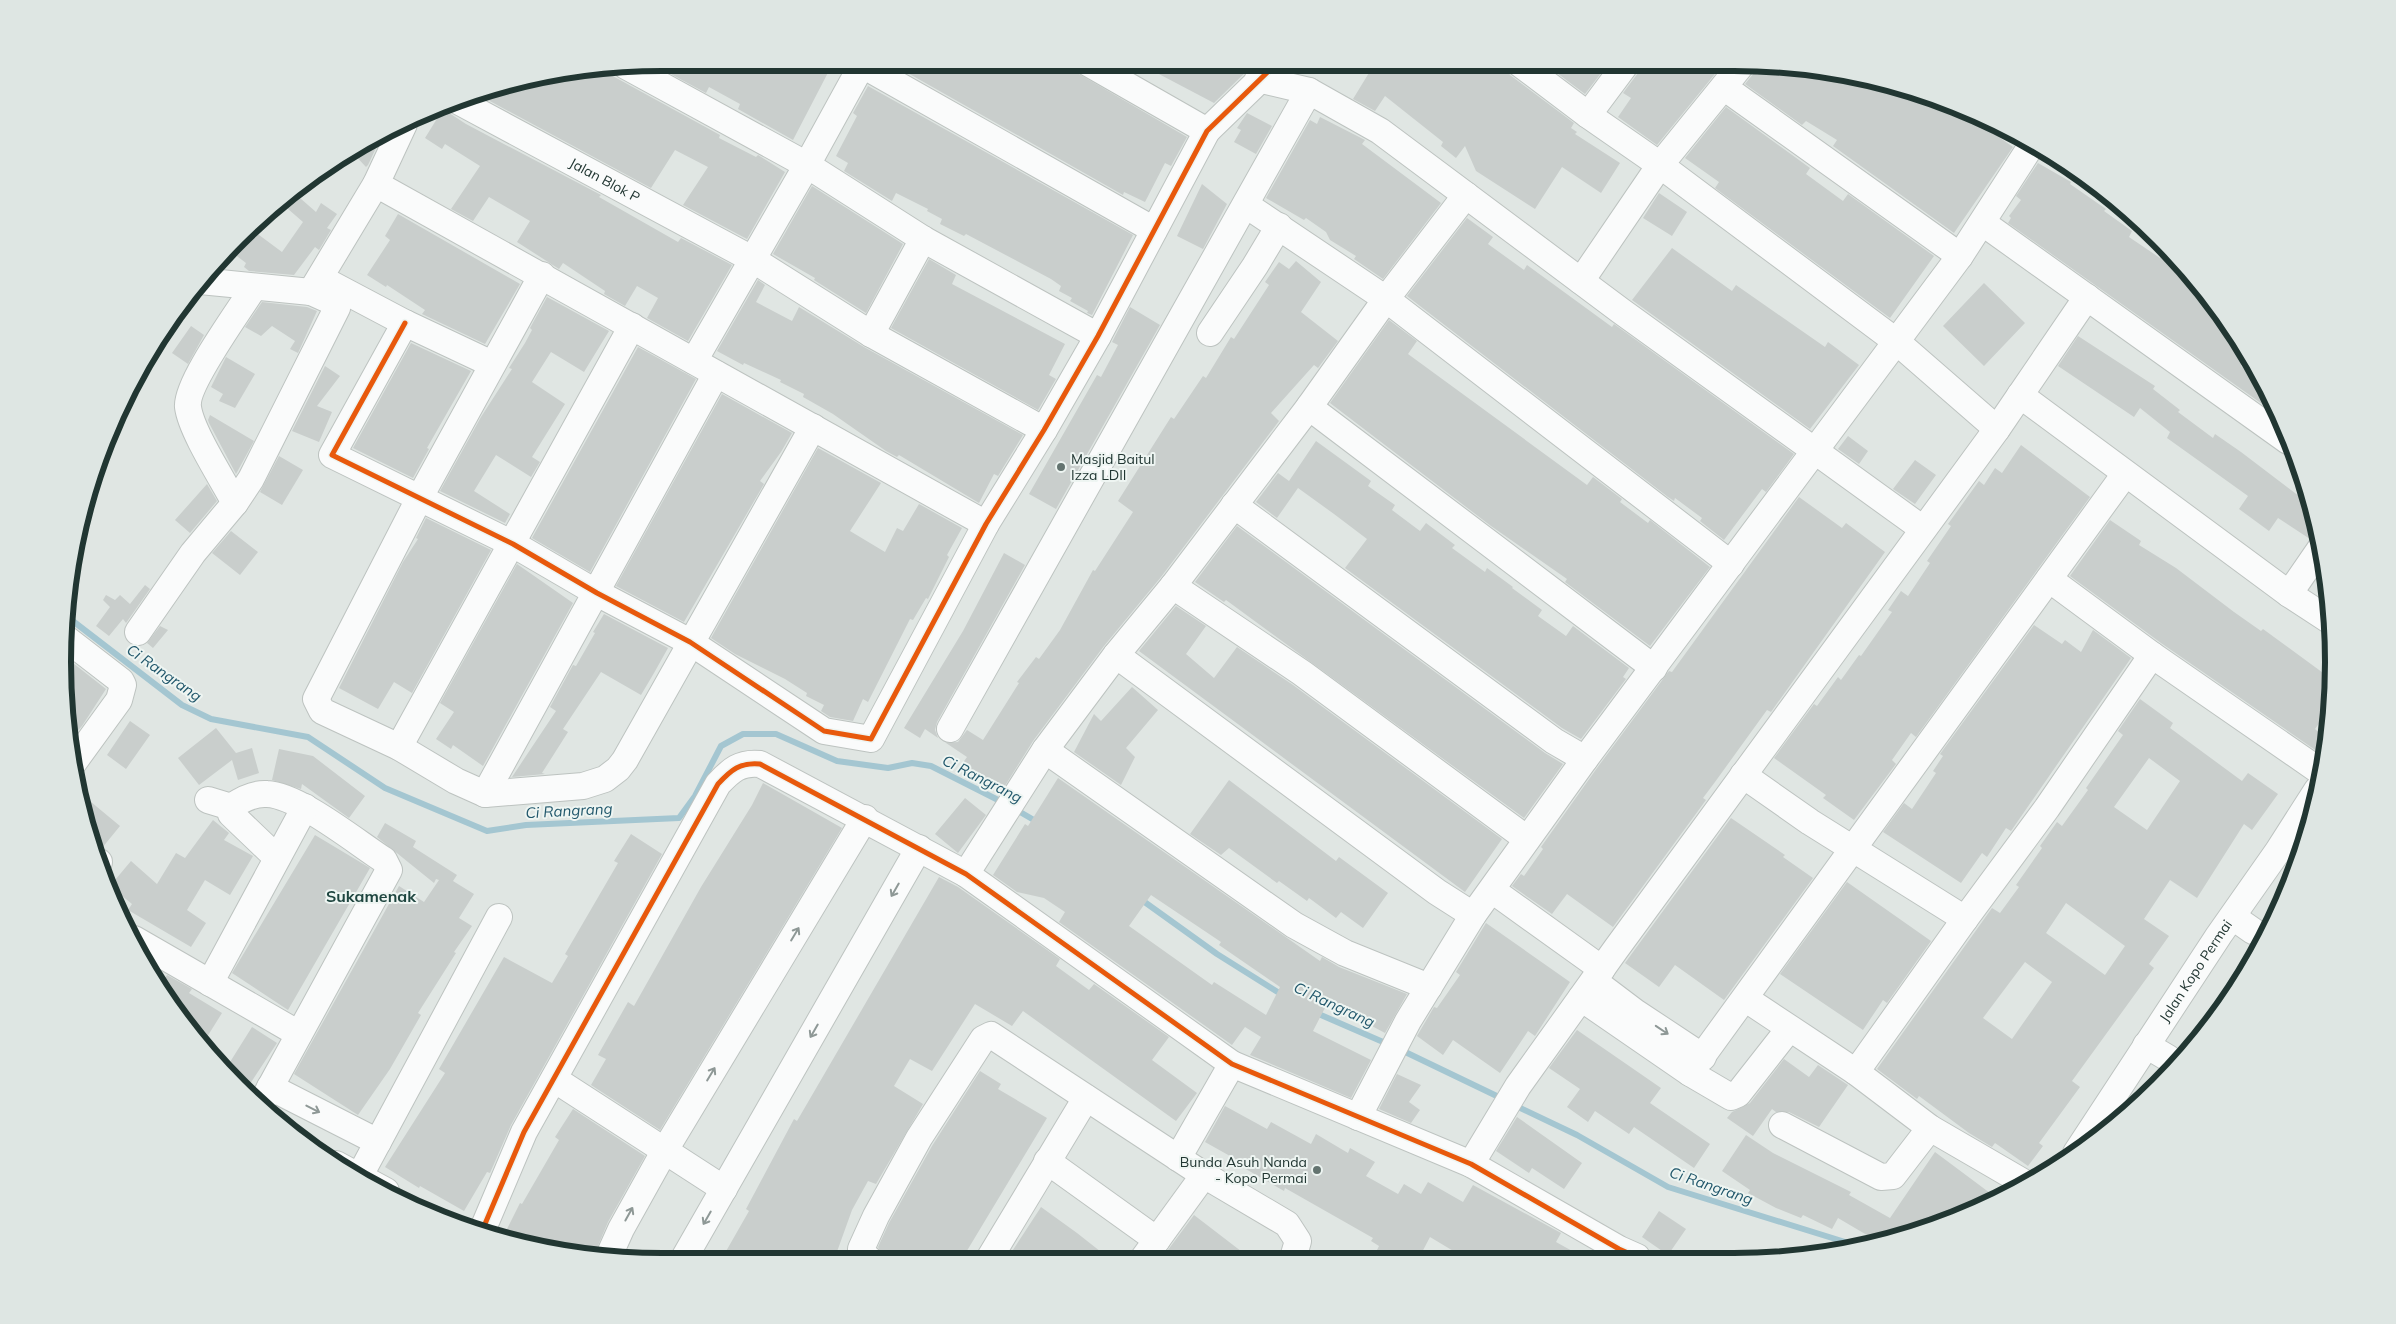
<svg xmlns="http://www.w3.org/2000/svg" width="2396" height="1324" font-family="Mulish,sans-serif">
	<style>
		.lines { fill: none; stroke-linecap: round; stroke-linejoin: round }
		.stream { stroke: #a4c6d1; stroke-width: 6 }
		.building { fill: #c9cecc; fill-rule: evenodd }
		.minor-casing { stroke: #bdc3c0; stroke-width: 28 }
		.minor { stroke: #fafbfb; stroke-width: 26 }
		.cycleway-casing { stroke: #eef5f2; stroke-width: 8 }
		.cycleway { stroke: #e8590c; stroke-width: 5 }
		.oneway { stroke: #8e9896 }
		.poi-dot { fill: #647470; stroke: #eef5f2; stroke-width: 2 }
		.labels { text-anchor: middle; stroke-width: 4; stroke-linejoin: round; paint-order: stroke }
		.street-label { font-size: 14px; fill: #213632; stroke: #eef5f2 }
		.poi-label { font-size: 14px; fill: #213632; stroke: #eef5f2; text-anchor: start }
		.water-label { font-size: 15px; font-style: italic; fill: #21576b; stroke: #eef5f2 }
		.quarter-label { font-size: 16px; font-weight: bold; fill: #1f4640; stroke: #eef5f2 }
		.rim { fill: none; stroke: #213632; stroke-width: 6 }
	</style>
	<rect width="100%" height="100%" fill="#e0e6e3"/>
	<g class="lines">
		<path class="stream" d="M65,615L182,705L211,719L308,737L385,788L487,831L526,825L679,818L695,796L721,746L743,734H776L837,761L888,768L912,763L931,766L1004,803
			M1015,809L1039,823
			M1139,898L1217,954L1284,996
			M1314,1012L1390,1045
			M1399,1049L1503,1099
			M1514,1105L1577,1135L1668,1187L1858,1246"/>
	</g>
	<path class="building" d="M675,63H736L750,70L754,63H833L793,140L738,109L740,104L709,87L706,93L669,73Z
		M911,63H1060L1187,137L1171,166L1165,163L1145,202L1124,192L1123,195L906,72Z
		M1138,63H1255L1214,103Z
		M1375,63H1415L1428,73L1435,63H1504L1510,75L1574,123L1571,128L1577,132L1575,134L1620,163L1601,193L1562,167L1535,209L1476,171L1465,146L1456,158L1441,146L1443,142L1385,96L1375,111L1353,99Z
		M1545,64H1608L1585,94Z
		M1641,64H1723L1657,145L1618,117L1631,98L1623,93L1638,73Z
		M1757,64H1773L1889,83L1969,116L2013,147L1954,233L1833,146L1837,140L1806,121L1802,125L1745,84L1754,73Z
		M600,69L720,135L719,138L756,157L758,155L785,172L747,239L683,205L708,167L675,150L651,188L488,100L497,87L545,74Z
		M868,86L1133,235L1092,315L1087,313L1088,311L1070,301L1072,298L1059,291L1061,286L1051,279L966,234L964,236L940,224L942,219L927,211L928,209L896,193L892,201L844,171L848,163L836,156L857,116L853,113Z
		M1726,107L1810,168L1806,174L1843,201L1848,194L1934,256L1890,318L1715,188L1719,182L1685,158Z
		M443,109L466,124L601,195L599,197L678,242L681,238L732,265L688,341L647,318L658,298L637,286L625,306L604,294L605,291L563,263L559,269L517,242L530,221L489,197L473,221L451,209L480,166L445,144L442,149L425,138Z
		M1247,113L1272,126L1256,154L1234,142L1241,130L1237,128Z
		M1320,117L1365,140L1362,144L1441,203L1383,279L1354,259L1356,256L1330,240L1326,232L1306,218L1304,220L1266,198L1310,120L1317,124Z
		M383,133L368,165L366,167L351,151Z
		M2038,163L2071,182L2070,184L2106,209L2104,211L2132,231L2129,237L2160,258L2162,254L2179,264L2187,273L2185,276L2203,290L2200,294L2213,302L2245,354L2241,366L2261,380L2272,397L2279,416L2008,223L2011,218L2009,216L2021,200L2016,196Z
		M1202,184L1227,204L1203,249L1177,236Z
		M812,186L903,244L866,313L814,280L815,278L773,254Z
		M292,191L316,212L321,203L337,214L327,228L331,230L319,250L315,247L294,275L249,271L244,267L246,263L229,250L251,229L282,252L303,222L280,202Z
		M1659,193L1687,212L1672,236L1643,218Z
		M398,214L520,284L485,344L422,314L425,310L387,285L386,287L367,275L390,240L385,236Z
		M1467,218L1493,237L1488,244L1524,270L1527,265L1612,327L1614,324L1794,454L1766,492L1762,489L1724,540L1700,521L1702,518L1675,498L1674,501L1668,497L1407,296Z
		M1672,248L1732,291L1736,285L1825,347L1828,342L1859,365L1810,429L1632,300Z
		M929,259L956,275L952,284L1065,344L1049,375L1056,379L1038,410L891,328Z
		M1296,261L1321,282L1301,312L1338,341L1318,368L1314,365L1271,413L1279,421L1161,577L1104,646L1033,741L1003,789L962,764L967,757L946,743L958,742L967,730L983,740L1019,683L1017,682L1036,657L1039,659L1060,630L1093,570L1095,571L1133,512L1118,501L1171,417L1174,419L1203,376L1206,378L1231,337L1234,339L1269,285L1265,282L1279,262L1289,269Z
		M758,280L765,285L756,302L792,321L799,307L864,347L1023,435L998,476L994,474L979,503L899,455L897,457L886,451L833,414L803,397L804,394L780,382L781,380L744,363L743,365L717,351Z
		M1984,283L2025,323L1984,366L1943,326Z
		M547,297L609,331L584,372L551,352L532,382L565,404L532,457L540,462L531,477L496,455L474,491L510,514L505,523L440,491L481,417L512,369L509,368L525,343L532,330L530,328Z
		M262,302L307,307L317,311L298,353L290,349L295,341L272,326L261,336L245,327Z
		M1130,307L1160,325L1056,509L1029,494L1097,375L1101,377L1118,345L1112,342Z
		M1389,320L1417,341L1408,354L1587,485L1593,477L1622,499L1620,502L1648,523L1650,520L1710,567L1650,646L1565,582L1567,579L1491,526L1330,403Z
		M191,326L204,335L188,364L172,353Z
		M2078,336L2155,386L2153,389L2180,410L2178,412L2213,438L2215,434L2241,452L2299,496L2306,487L2313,507L2318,535L2310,539L2278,518L2269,531L2239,509L2248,496L2167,438L2170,432L2140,408L2134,417L2058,366Z
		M411,343L471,371L427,448L429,449L413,478L353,448Z
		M638,347L696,379L590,572L532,538Z
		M226,357L255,374L235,408L219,401L223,394L211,387Z
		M325,366L340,376L317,406L332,412L319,442L292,431Z
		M722,394L792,433L781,452L760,481L764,484L684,622L616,586Z
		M210,415L254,441L236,474L209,423L208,420Z
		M1848,436L1868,451L1859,464L1838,449Z
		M1316,441L1371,481L1368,486L1395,505L1392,510L1420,531L1426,523L1455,545L1452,548L1485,572L1487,568L1513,587L1512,588L1542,610L1538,616L1566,636L1573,626L1629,668L1623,677L1626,679L1581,739L1562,728L1345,568L1367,539L1334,514L1298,488L1277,518L1256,502L1278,473L1289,481Z
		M2021,445L2090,497L1916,737L1911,733L1892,760L1896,764L1854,820L1823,798L1826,795L1774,758L1814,704L1817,706L1838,677L1841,680L1859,655L1861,656L1892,612L1888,610L1901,591L1908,596L1930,563L1927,561L1951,526L1948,524L1979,481L1984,485L1995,468L2002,473Z
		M818,448L881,483L850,531L885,552L897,528L903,531L919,504L962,528L947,555L949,557L928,599L926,598L913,620L910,619L868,702L863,699L853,721L830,717L821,711L824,705L806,696L807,693L785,679L735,654L711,638Z
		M279,456L303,470L282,505L260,492Z
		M1915,460L1936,475L1915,504L1893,489Z
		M207,484L217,501L190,533L175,520Z
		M1799,497L1842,528L1846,523L1885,552L1771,712L1767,710L1715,782L1703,798L1706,800L1613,927L1567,894L1552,914L1512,886L1521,874L1524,876L1543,849L1541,847L1597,768L1669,671L1672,672Z
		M426,518L491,550L412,693L394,682L378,709L339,688L403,562L418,539L416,538Z
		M2110,520L2141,541L2139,545L2176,568L2234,612L2261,631L2263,629L2330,678L2329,709L2315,729L2328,740L2324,756L2161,643L2070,576Z
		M1237,526L1545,753L1563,764L1524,818L1226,600L1224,602L1195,582Z
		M231,531L258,552L240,575L212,553Z
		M1004,553L1025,565L937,722L935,730L938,738L925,729L920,738L904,728L963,631Z
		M517,564L573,603L483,766L453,745L451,749L436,739L454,712L440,703Z
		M145,585L150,589L126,623L123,619L109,636L96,626L110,607L103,600L106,595L115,600L120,595L130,604Z
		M1176,606L1206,626L1186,654L1214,678L1237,647L1293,685L1502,839L1465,892L1139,651Z
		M604,614L668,648L654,673L641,695L601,672L563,729L568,732L542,773L545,774L512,777L556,711L550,707L573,665L576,666L595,633L593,632Z
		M2034,625L2062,644L2065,640L2081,652L2093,630L2131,658L2011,831L2006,828L1987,857L1982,853L1961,883L1883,832L1904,803L1912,809L1936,773L1933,771L1943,756L1940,754Z
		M160,626L168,630L153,648L147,643Z
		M64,656L106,689L82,726L70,739L64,702Z
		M1132,687L1158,710L1126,748L1135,757L1121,785L1074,752L1094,714L1101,721Z
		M2140,699L2173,723L2170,728L2242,781L2248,773L2278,794L2252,830L2244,824L2197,898L2170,880L2144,919L2169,936L2149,964L2154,968L2072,1081L2080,1087L2039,1143L2043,1146L2028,1166L1995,1143L1992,1147L1969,1133L1919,1096L1917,1099L1877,1069L1992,908L2000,913L2019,887L2016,885L2042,848L2040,846L2057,822L2062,826L2088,790L2086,788L2123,735L2118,731ZM2149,758L2180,781L2147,830L2114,807ZM2066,903L2125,946L2105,975L2046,933ZM2025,962L2052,982L2012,1039L1983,1018Z
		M130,721L150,735L126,769L107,755Z
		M216,728L236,753L252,748L259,773L238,780L232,760L199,785L178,758Z
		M279,749L313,756L365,796L349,818L302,784L301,789L272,780Z
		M1058,778L1320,961L1322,957L1339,967L1407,994L1385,1033L1355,1017L1356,1014L1329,1000L1313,1031L1371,1060L1351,1098L1250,1055L1261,1037L1245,1027L1232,1045L1059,922L1065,912L1044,898L1017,892L993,875L1025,824L1028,826ZM1151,895L1221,942L1219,945L1280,987L1266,1015L1214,982L1212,985L1129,926Z
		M1229,780L1336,861L1339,857L1388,893L1363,928L1341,912L1336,918L1309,898L1307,901L1279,881L1277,883L1229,848L1221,855L1190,834Z
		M763,783L842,828L660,1130L591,1085L606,1059L598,1055L628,1002L634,1006L701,887L752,805Z
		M79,792L120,826L102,848L91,841L83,817Z
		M965,798L986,815L958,853L935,834Z
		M1731,818L1785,855L1783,857L1813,878L1724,1000L1675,965L1659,987L1625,963Z
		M213,820L229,833L224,840L253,856L230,895L205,880L187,910L206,923L191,947L128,910L132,904L110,886L131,861L157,884L176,853L185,858Z
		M385,823L416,841L413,847L457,875L453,881L474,894L459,918L472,926L454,952L456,953L418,1013L421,1015L390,1069L358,1115L294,1074L399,886L424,902L439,880L436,879L434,883L377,837Z
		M631,834L662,854L511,1125L490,1173L487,1172L464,1211L420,1186L419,1188L385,1167L445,1073L439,1069L504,957L552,983L568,956L565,954L618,863L614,861Z
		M315,835L370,868L288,1010L232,973Z
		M939,877L958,887L1060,959L1056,966L1089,990L1094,984L1169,1037L1152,1060L1197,1093L1176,1121L1023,1011L1012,1026L975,1004L932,1071L910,1059L894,1086L923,1104L876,1184L868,1181L852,1210L834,1260H721L749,1211L746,1209L794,1119L797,1121Z
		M1847,882L1931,941L1887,1003L1883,1000L1863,1030L1780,974Z
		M1486,923L1570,982L1535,1036L1528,1031L1500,1073L1453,1040L1443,1055L1417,1036L1434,1007L1437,1008L1460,975L1456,972Z
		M167,975L192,989L189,993L222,1013L202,1045L159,987Z
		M252,1027L277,1043L246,1090L225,1070Z
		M1577,1030L1661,1088L1650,1103L1710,1144L1694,1168L1634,1127L1629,1134L1595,1111L1588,1122L1567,1107L1580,1089L1549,1068Z
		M1784,1059L1809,1077L1818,1065L1848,1085L1819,1127L1789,1112H1776L1772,1109L1753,1136L1727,1118L1732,1112L1750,1103Z
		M980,1071L1001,1084L998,1089L1047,1118L962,1259H884L878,1247L889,1223L932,1146Z
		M1397,1074L1421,1085L1409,1102L1420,1110L1411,1123L1379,1109Z
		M1225,1106L1267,1129L1271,1122L1311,1144L1316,1134L1348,1153L1350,1148L1375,1162L1366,1176L1398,1194L1404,1184L1421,1194L1428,1182L1463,1202L1473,1185L1561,1233L1556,1242L1583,1257L1465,1258L1430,1237L1419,1258H1373L1379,1246L1371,1241L1373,1238L1285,1188L1284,1191L1244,1168L1246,1165L1205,1142Z
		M573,1109L645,1156L608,1222L594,1255L502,1239L520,1203L522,1204L559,1140L555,1137Z
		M1517,1117L1582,1163L1564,1189L1532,1168L1529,1173L1496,1151Z
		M1746,1135L1773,1153L1851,1192L1849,1195L1890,1218L1935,1152L1994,1196L1927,1230L1877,1241L1838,1218L1832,1229L1803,1215L1801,1218L1776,1208L1748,1193L1750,1190L1722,1171Z
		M1041,1207L1077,1233L1110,1259H1007Z
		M1659,1211L1686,1229L1668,1255L1642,1237Z
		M1194,1215L1250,1258H1162Z"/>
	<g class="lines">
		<defs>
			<g id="minor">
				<path d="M859,63L1154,230"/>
				<path d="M1088,63L1207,131"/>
				<path d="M1519,63L1588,115L1660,165L1897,342L1997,429"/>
				<path d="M626,66L807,165L923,239L1098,336"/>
				<path d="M1258,79L1309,91L1380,131L1621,311L1923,529"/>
				<path d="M1725,88L1960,256"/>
				<path id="s1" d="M456,100L752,259L871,334L1044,430"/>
				<path d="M1588,115L1626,64"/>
				<path d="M376,184L986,524"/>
				<path d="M1246,205L1386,299L1731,564"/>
				<path d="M1983,223L2288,441"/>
				<path d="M542,275L420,497L316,699L322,711L399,747L456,781L485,794L583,786L605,779L618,769L625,760L813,427"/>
				<path d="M320,278L405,323L492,364"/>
				<path d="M1581,281L1660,165L1742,64"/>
				<path d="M311,292L376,184L404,124"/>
				<path d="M405,323L332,455L513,544L597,593L690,642L824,731L871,739L986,524L1044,430L1098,336L1207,131L1277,63"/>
				<path d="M1210,333L1255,266L1279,226"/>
				<path d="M871,334L923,239"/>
				<path d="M694,361L807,165L863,63"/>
				<path d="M2020,395L2289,594L2332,622"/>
				<path d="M1309,407L1654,668"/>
				<path d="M235,503C223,480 191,431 188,407C185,384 240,310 254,287"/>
				<path d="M1234,505L1554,741L1585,759"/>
				<path d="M2049,579L2152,655L2321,772"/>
				<path d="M1173,586L1302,673L1527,839"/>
				<path d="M2289,594L2320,549"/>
				<path d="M138,632L193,553L235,503L251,479L337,308L331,301L311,292L200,281"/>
				<path d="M64,637L121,681L123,685L119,700L74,762"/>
				<path d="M1116,655L1437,892L1473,915"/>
				<path d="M950,729L1309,91"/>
				<path d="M399,747L632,326"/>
				<path d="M1045,750L1294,925L1345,953L1429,987"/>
				<path d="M1743,775L1810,822L1965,919"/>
				<path d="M485,794L716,374"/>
				<path d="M208,800L231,807C241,800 254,793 267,794C298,795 356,842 384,860L389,870L261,1104"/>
				<path d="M231,807V814L277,858"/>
				<path d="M98,862H99"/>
				<path d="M966,874L1045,750L1116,655L1173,586L1309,407L1386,299L1466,195"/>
				<path d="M1492,890L1602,969"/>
				<path d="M2233,917L2253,931"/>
				<path d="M134,939L299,1034"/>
				<path d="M1594,981L1635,1012L1703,1057"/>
				<path d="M210,983L305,807"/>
				<path d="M1581,998L1690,1073L1731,1097L1738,1094L1789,1029"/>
				<path d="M1746,999L1856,1072L1930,1128L2023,1182"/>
				<path d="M2146,1045L2168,1058"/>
				<path d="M1856,1072L1965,919L2047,808L2152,655"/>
				<path d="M1690,1073L2125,474"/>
				<path d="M554,1079L724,1189"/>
				<path d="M270,1087L378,1142"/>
				<path d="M1358,1117L1408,1021L1473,915L1585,759L1960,256L2033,143"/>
				<path d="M1782,1125L1881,1177L1893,1176L1930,1128"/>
				<path id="s2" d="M2076,1153L2219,935L2278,851L2317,790"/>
				<path d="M1178,1158L1232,1064"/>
				<path d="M1047,1161L1157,1240"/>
				<path d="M336,1164L386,1191"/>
				<path d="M1471,1164L1518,1086L1616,949L1997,429L2087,297"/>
				<path d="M358,1179L499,917"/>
				<path d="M482,1231L524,1132L718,784C731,770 740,762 760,764L966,874L1232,1064L1471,1164L1619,1249L1637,1257"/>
				<path d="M608,1258L621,1229L665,1150L865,818"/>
				<path d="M869,1259L863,1255L861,1249L876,1216L919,1138L983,1039L991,1035L1204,1175L1287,1224L1298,1241L1293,1258"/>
				<path d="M989,1259L1086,1098"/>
				<path d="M1143,1259L1204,1175"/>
				<path d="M683,1260L919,848"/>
			</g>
		</defs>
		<use href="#minor" class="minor-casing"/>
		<use href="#minor" class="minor"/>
		<defs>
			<path id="cycleway" d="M405,323L332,455L513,544L597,593L690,642L824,731L871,739L986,524L1044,430L1098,336L1207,131L1277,63
				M482,1231L524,1132L718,784C731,770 740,762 760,764L966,874L1232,1064L1471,1164L1619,1249L1637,1257"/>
		</defs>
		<use href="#cycleway" class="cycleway-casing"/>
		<use href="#cycleway" class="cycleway"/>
	</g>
	<defs><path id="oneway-shaft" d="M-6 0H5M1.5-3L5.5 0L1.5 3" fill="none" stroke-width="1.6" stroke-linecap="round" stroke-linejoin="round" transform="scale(1.25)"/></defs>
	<g class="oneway">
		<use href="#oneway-shaft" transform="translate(895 890) rotate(120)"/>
		<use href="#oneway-shaft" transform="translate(795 934) rotate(-59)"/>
		<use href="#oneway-shaft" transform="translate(1662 1030) rotate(34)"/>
		<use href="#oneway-shaft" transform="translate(814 1031) rotate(120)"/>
		<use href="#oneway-shaft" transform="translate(711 1074) rotate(-59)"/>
		<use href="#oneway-shaft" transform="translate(313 1109) rotate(27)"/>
		<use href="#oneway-shaft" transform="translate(629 1214) rotate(-61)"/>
		<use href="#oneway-shaft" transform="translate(707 1218) rotate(120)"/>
	</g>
	<g class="poi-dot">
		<circle cx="1061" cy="467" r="5"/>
		<circle cx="1317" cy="1170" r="5"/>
	</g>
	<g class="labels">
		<g class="street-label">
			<text dy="5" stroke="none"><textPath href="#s1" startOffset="169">Jalan Blok P</textPath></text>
			<text dy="5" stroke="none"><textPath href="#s2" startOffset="218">Jalan Kopo Permai</textPath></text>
		</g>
		<g class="poi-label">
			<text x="1071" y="464">Masjid Baitul<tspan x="1071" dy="16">Izza LDII</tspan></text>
			<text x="1307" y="1167" text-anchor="end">Bunda Asuh Nanda<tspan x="1307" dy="16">- Kopo Permai</tspan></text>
		</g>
		<g class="water-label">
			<text transform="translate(164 673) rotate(35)" y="5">Ci Rangrang</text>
			<text transform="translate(982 779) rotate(27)" y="5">Ci Rangrang</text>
			<text transform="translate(569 811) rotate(-3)" y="5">Ci Rangrang</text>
			<text transform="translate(1334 1005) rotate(25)" y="5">Ci Rangrang</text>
			<text transform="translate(1711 1186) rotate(19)" y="5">Ci Rangrang</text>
		</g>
		<g class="quarter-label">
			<text x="371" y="902">Sukamenak</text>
		</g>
	</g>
	<path d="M0 0H2396V1324H0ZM662 71H1734A591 591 0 0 1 2325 662V662A591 591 0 0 1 1734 1253H662A591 591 0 0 1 71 662V662A591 591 0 0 1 662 71Z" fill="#dee6e3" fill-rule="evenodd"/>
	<path class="rim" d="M662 71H1734A591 591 0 0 1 2325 662V662A591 591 0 0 1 1734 1253H662A591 591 0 0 1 71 662V662A591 591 0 0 1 662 71Z"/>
</svg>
